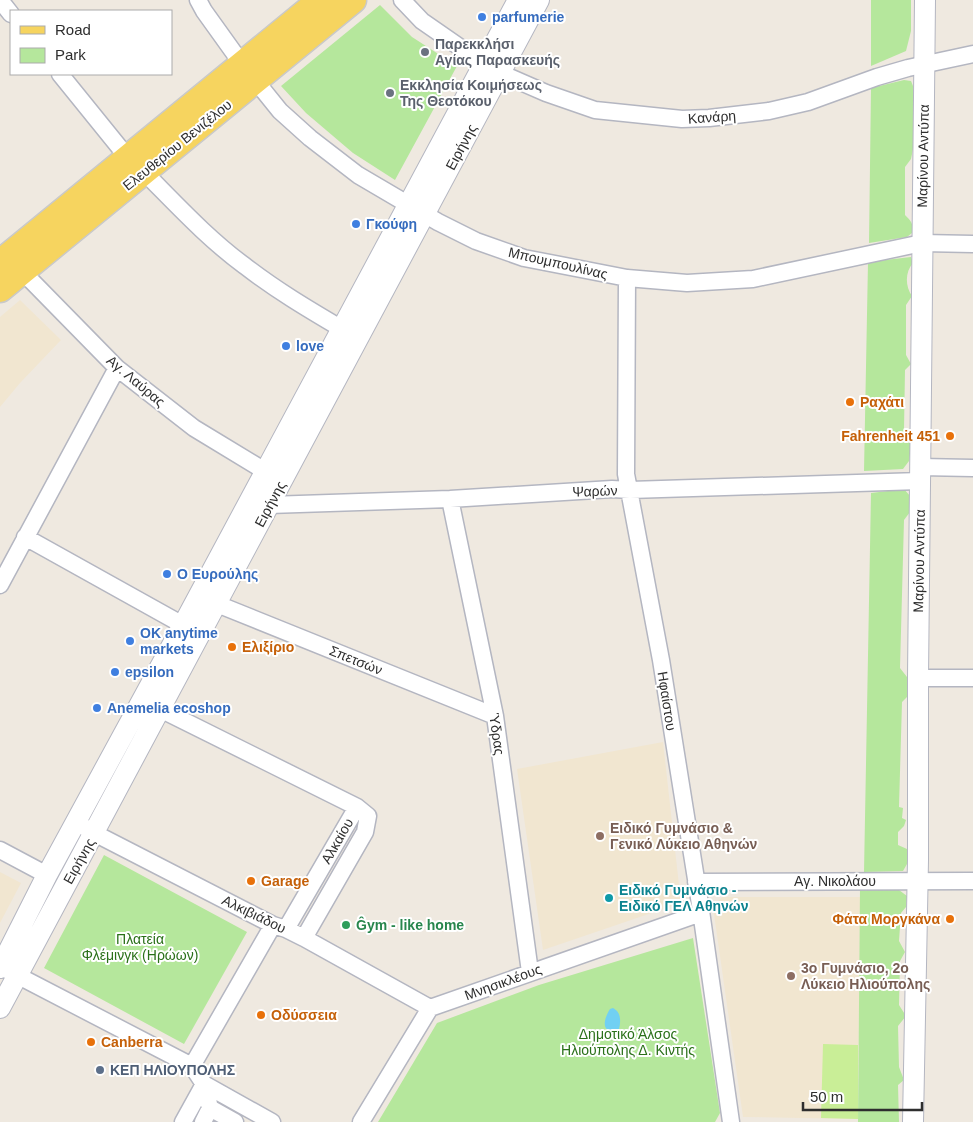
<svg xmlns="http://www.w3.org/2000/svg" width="973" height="1122" font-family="Helvetica,sans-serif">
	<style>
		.education { fill: #f1e6d0 }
		.green { fill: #b5e79c }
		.pitch { fill: #c9ee97 }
		.water { fill: #71d0f3 }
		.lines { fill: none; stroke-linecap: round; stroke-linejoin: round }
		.minor-casing { stroke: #b4b6c1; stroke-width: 19 }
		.tertiary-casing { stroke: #b4b6c1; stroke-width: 22 }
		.primary-casing { stroke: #c9c9c9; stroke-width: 29 }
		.minor { stroke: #fff; stroke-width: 16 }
		.tertiary { stroke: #fff; stroke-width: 20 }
		.primary { stroke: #f6d45f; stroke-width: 26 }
		.shop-dot { fill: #3f7fe0; stroke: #fff; stroke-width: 2 }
		.worship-dot { fill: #6b7280; stroke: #fff; stroke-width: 2 }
		.food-dot { fill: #e8710a; stroke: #fff; stroke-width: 2 }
		.education-dot { fill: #8d6e63; stroke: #fff; stroke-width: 2 }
		.culture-dot { fill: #0f9aa8; stroke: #fff; stroke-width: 2 }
		.leisure-dot { fill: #2e9e5b; stroke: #fff; stroke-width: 2 }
		.service-dot { fill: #5c6f8a; stroke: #fff; stroke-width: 2 }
		.labels { text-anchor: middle; stroke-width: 4; stroke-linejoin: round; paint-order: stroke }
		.shop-label { font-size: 14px; font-weight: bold; fill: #366cbe; stroke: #fff; text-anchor: start }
		.worship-label { font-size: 14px; font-weight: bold; fill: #5b616d; stroke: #fff; text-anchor: start }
		.street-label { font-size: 14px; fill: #2e2e2e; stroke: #fff }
		.food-label { font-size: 14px; font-weight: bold; fill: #c56008; stroke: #fff; text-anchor: start }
		.education-label { font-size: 14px; font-weight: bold; fill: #785e54; stroke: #fff; text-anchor: start }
		.culture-label { font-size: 14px; font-weight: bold; fill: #0d838f; stroke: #fff; text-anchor: start }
		.leisure-label { font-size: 14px; font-weight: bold; fill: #27864d; stroke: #fff; text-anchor: start }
		.park-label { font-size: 14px; fill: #2a7019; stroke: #fff }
		.service-label { font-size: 14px; font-weight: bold; fill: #4e5e75; stroke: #fff; text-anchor: start }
	</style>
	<rect width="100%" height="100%" fill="#efe9e0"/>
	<path class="education" d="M20,300L61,340L20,383L0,407V317Z
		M663,742L681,903L543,950L517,769Z
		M0,872L21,883L0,923Z
		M722,897H860L858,1119L743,1117L713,907Z"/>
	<path class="green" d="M871,0H911V31L906,51L871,66Z
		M380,5L412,37L457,66L395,180L353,153L306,113L281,86Z
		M904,80L911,81L913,86V149L911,159L905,167V215C911,221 914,224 912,233L907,237L869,243L871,88Z
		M911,257L913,263C905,272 905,286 912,296L906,305V355L911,364L905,370L904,430L912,440L909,461L903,469L864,471L868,262Z
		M904,489L910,496V512L904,520L900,668L907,677V697L902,702L899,807L903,808L902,818L906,820L904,826L898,832V845L907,849V864L903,871L864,872L871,493Z
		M104,855L247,932L184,1044L44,968Z
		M860,888L899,890L907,896L906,907L901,913L899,941L905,952L900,961L899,1005L906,1016L898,1026L899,1067L904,1080L898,1085L899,1122H858Z
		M693,938L720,1113L715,1122H378L437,1023L539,985Z"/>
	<path class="pitch" d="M823,1044L858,1045V1119L821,1118Z"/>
	<path class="water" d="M613,1008C621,1012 621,1021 619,1029L613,1032C600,1030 605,1017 610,1009Z"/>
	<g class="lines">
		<defs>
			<path id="minor" d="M0,0L11,14
				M198,0L204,11L242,64L280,111L310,138L358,175L438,222L476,241L524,258L627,278L687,283L753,279L922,243L973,244
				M402,0L422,21L484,64
				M500,73L546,93L595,110L682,119L709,118L769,111L808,102L877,77L908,68L973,54
				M60,74L128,158
				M144,172C176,204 208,239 245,266C276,290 308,309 342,329
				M16,265L117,368L194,428L265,471
				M627,278L626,474L661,660L700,904L731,1122
				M920,467L973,468
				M450,499L495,716L530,972
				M269,505L450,499L612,489L630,490L920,481
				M25,537L183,625
				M0,585L117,368
				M217,604L495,716
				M918,678H973
				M160,709L357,807L368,816L365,832L304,938
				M76,822L94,833L273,925L286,929L304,938L430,1008
				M0,850L47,875
				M696,882L973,881
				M286,929L357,807
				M7,970L192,1066L204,1084L210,1108L235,1122
				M192,1066L273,925
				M204,1084L272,1122
				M183,1122L204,1084
				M203,1122L210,1108
				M361,1122L430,1008L701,913"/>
			<path id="tertiary" d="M0,968L47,875L183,625L518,0
				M0,1008L539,0
				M913,1122L918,860V678L925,0"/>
			<path id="primary" d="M0,263L321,0
				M0,289L353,0"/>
		</defs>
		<use href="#minor" class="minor-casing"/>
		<use href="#tertiary" class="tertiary-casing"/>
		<use href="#primary" class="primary-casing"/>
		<use href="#minor" class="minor"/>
		<use href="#tertiary" class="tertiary"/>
		<use href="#primary" class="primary"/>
	</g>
	<g class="shop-dot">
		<circle cx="482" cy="17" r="5"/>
		<circle cx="356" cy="224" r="5"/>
		<circle cx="286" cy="346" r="5"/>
		<circle cx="167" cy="574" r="5"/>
		<circle cx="130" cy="641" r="5"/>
		<circle cx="115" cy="672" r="5"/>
		<circle cx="97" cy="708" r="5"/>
	</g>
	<g class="worship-dot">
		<circle cx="425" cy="52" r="5"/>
		<circle cx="390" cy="93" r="5"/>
	</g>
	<g class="food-dot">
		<circle cx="850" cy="402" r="5"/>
		<circle cx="950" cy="436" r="5"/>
		<circle cx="232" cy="647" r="5"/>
		<circle cx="251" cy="881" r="5"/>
		<circle cx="950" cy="919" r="5"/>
		<circle cx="261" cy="1015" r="5"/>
		<circle cx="91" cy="1042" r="5"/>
	</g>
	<g class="education-dot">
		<circle cx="600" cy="836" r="5"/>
		<circle cx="791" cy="976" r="5"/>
	</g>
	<circle class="culture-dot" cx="609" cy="898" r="5"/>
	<circle class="leisure-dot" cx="346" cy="925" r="5"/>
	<circle class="service-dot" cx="100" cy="1070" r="5"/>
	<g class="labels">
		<g class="shop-label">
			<text x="492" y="22">parfumerie</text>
			<text x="366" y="229">Γκούφη</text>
			<text x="296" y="351">love</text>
			<text x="177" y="579">Ο Ευρούλης</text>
			<text x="140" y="638">OK anytime<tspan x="140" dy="16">markets</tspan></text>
			<text x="125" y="677">epsilon</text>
			<text x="107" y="713">Anemelia ecoshop</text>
		</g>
		<g class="worship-label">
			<text x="435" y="49">Παρεκκλήσι<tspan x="435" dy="16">Αγίας Παρασκευής</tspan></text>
			<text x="400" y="90">Εκκλησία Κοιμήσεως<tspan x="400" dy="16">Της Θεοτόκου</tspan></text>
		</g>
		<g class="street-label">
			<text transform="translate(712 117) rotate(-4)" y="5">Κανάρη</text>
			<text transform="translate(177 145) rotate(-39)" y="5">Ελευθερίου Βενιζέλου</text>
			<text transform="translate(461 147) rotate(-62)" y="5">Ειρήνης</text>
			<text transform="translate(923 156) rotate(-89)" y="5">Μαρίνου Αντύπα</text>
			<text transform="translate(558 263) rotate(13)" y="5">Μπουμπουλίνας</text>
			<text transform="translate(136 381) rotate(40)" y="5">Αγ. Λαύρας</text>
			<text transform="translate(595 491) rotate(-2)" y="5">Ψαρών</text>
			<text transform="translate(270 504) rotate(-62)" y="5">Ειρήνης</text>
			<text transform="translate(919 561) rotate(-89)" y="5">Μαρίνου Αντύπα</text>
			<text transform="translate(356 660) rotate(22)" y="5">Σπετσών</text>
			<text transform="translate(667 701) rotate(81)" y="5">Ηφαίστου</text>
			<text transform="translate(497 734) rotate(82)" y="5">Ύδρας</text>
			<text transform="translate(337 841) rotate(-60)" y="5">Αλκαίου</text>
			<text transform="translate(79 861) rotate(-61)" y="5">Ειρήνης</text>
			<text x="835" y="886">Αγ. Νικολάου</text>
			<text transform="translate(254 914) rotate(26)" y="5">Αλκιβιάδου</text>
			<text transform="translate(503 982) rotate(-20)" y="5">Μνησικλέους</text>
		</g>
		<g class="food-label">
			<text x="860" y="407">Ραχάτι</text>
			<text x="940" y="441" text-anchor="end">Fahrenheit 451</text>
			<text x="242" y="652">Ελιξίριο</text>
			<text x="261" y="886">Garage</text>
			<text x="940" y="924" text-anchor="end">Φάτα Μοργκάνα</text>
			<text x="271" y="1020">Οδύσσεια</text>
			<text x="101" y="1047">Canberra</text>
		</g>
		<g class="education-label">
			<text x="610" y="833">Ειδικό Γυμνάσιο &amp;<tspan x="610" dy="16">Γενικό Λύκειο Αθηνών</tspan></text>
			<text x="801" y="973">3ο Γυμνάσιο, 2ο<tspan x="801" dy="16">Λύκειο Ηλιούπολης</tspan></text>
		</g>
		<g class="culture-label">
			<text x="619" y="895">Ειδικό Γυμνάσιο -<tspan x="619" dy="16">Ειδικό ΓΕΛ Αθηνών</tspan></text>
		</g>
		<g class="leisure-label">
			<text x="356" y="930">Ĝym - like home</text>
		</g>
		<g class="park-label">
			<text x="140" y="944">Πλατεία<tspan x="140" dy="16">Φλέμινγκ (Ηρώων)</tspan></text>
			<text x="628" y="1039">Δημοτικό Άλσος<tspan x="628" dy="16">Ηλιούπολης Δ. Κιντής</tspan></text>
		</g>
		<g class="service-label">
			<text x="110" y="1075">ΚΕΠ ΗΛΙΟΥΠΟΛΗΣ</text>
		</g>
	</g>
	<rect x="10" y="10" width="162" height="65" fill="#ffffff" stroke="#ababab"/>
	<rect x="20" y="26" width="25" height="8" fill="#f6d45f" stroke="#ababab"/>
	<text x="55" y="35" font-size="15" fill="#2e2e2e">Road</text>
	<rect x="20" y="48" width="25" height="15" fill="#b5e79c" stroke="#ababab"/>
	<text x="55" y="60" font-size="15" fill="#2e2e2e">Park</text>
	<path d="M803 1102v8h119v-8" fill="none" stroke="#2e2e2e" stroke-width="2.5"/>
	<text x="810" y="1102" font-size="15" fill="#2e2e2e" stroke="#ffffff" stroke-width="4" paint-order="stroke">50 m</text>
</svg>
